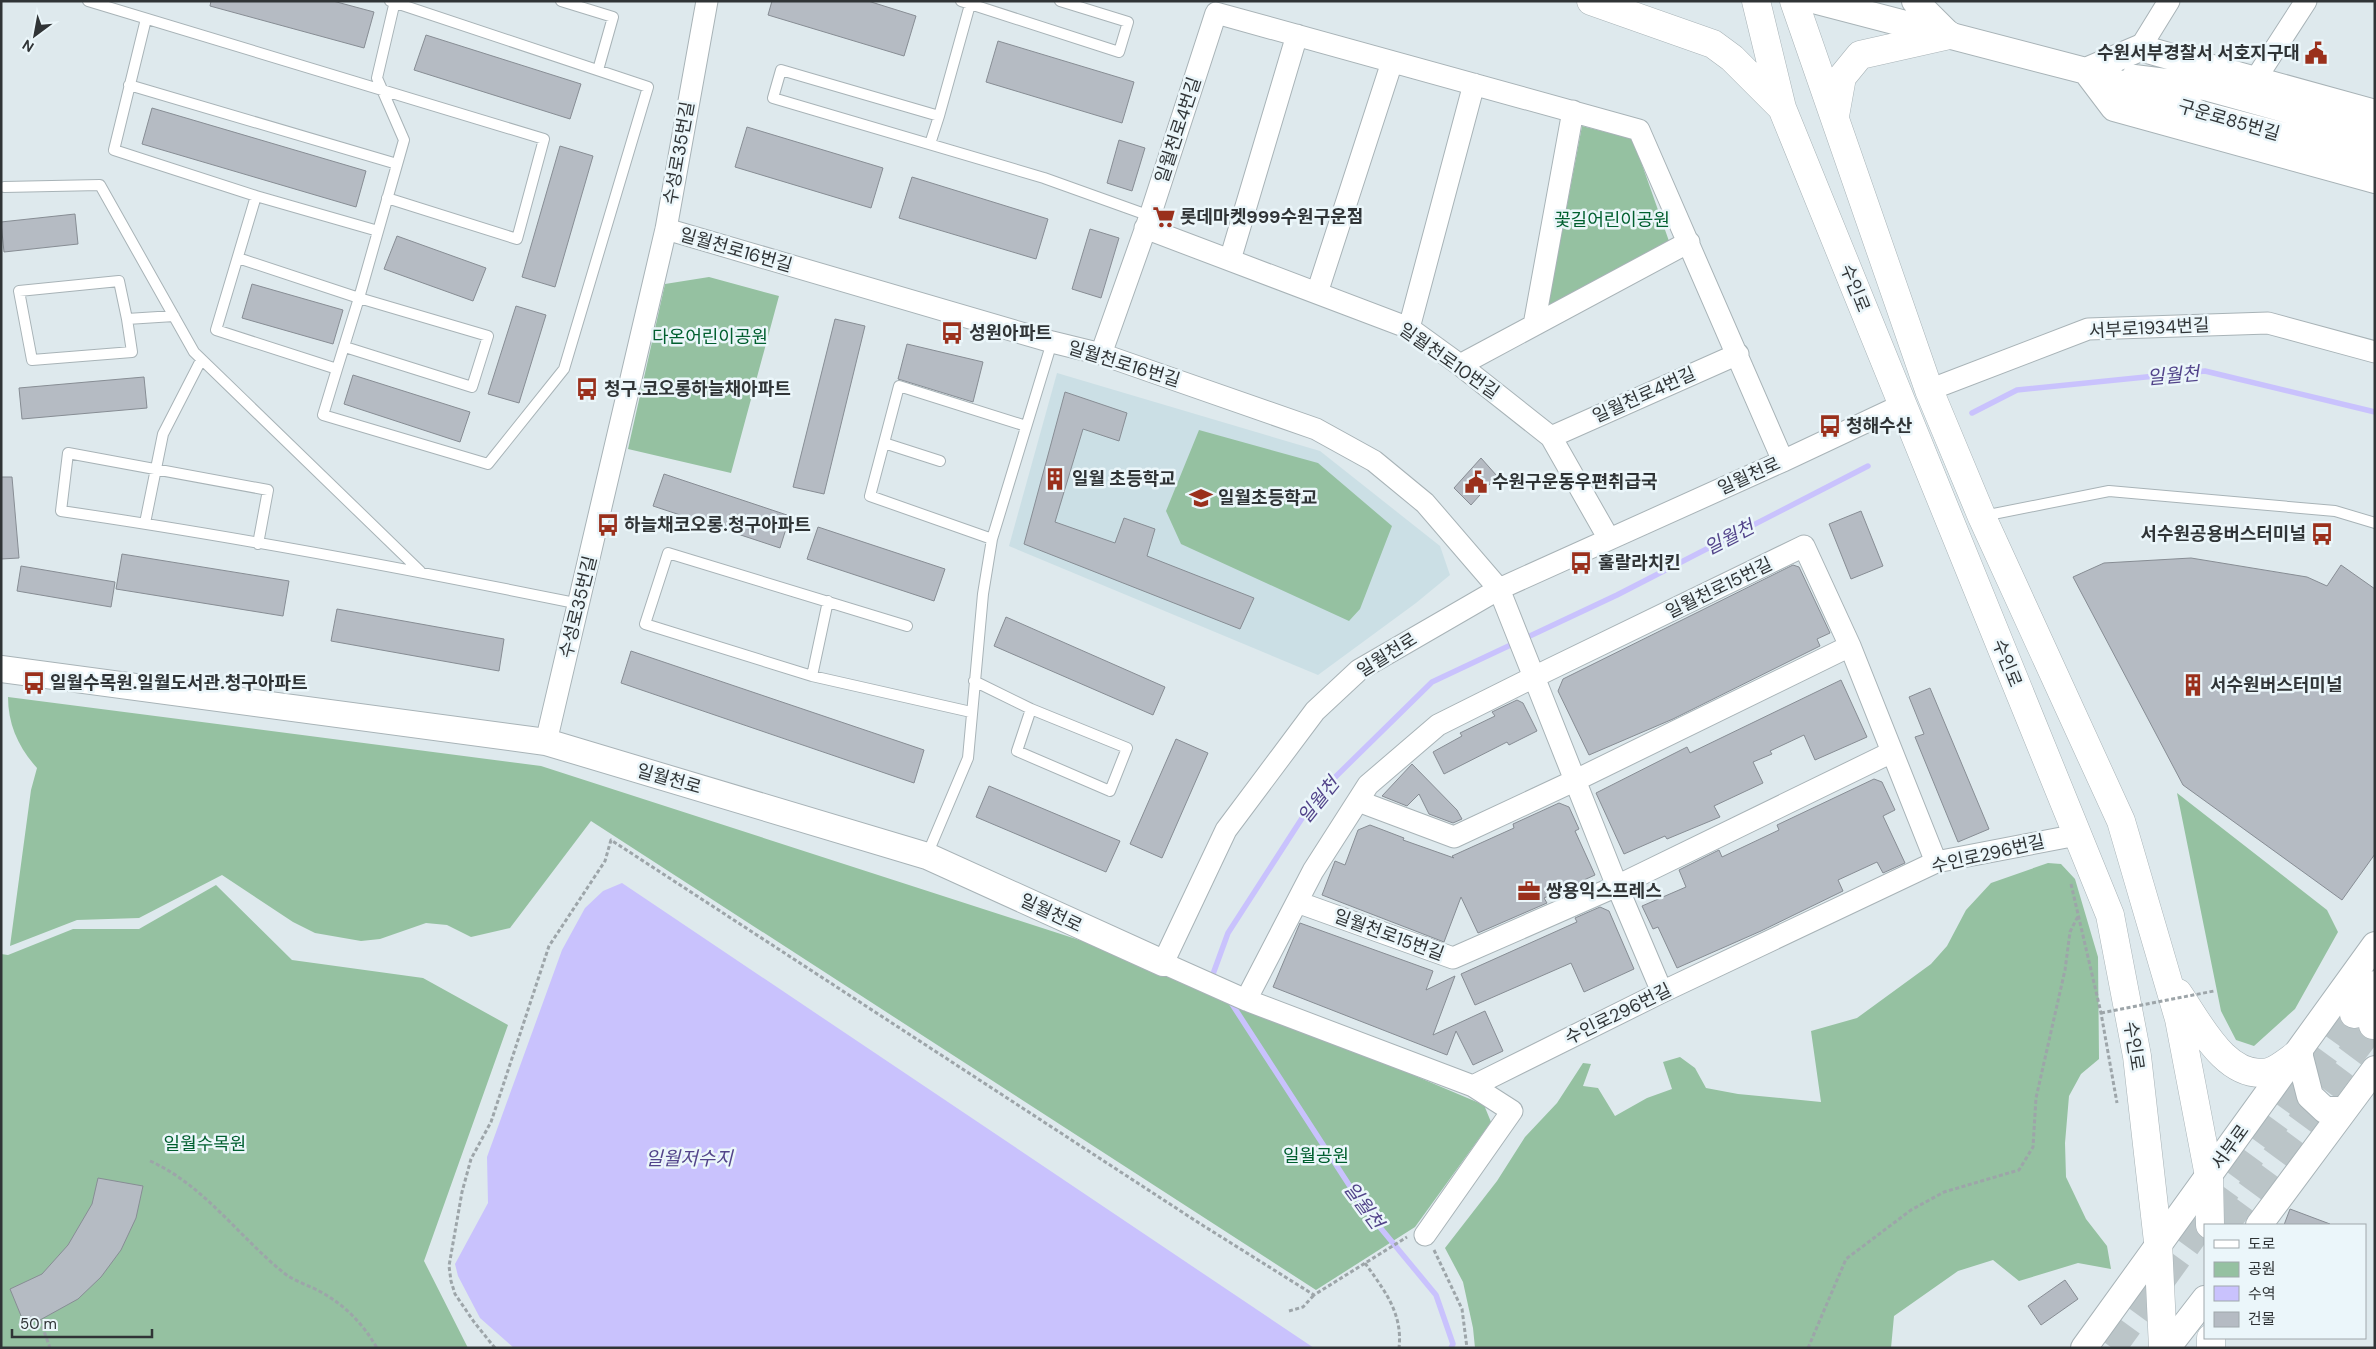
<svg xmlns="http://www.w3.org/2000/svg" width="2376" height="1349" font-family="'DM Sans','Noto Sans KR',sans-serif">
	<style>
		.built { fill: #cbdfe5 }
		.green { fill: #95c1a1 }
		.water { fill: #c9c2fd }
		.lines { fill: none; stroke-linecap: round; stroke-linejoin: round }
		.stream { stroke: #c9c2fd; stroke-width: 5.5 }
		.building { fill: #b5bbc3; stroke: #878d94 }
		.secondary-tunnel { stroke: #bbc5c8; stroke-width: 28; stroke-dasharray: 28 14; stroke-linecap: butt }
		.service-casing { stroke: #a8b3b7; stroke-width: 12 }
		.minor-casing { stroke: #a8b3b7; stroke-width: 23 }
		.tertiary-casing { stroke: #a8b3b7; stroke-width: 28 }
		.secondary-casing { stroke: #a8b3b7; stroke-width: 29 }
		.primary-casing { stroke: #a8b3b7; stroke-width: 29 }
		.path { stroke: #9da5a9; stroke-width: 3; stroke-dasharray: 4 2.5; stroke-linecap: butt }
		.service { stroke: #fff; stroke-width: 10 }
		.minor { stroke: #fff; stroke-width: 21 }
		.tertiary { stroke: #fff; stroke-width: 26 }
		.secondary { stroke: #fff; stroke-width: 28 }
		.primary { stroke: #fff; stroke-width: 28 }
		.path-bridge { stroke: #9da5a9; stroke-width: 3; stroke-dasharray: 4 2.5; stroke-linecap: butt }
		.labels { text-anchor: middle; stroke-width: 5; stroke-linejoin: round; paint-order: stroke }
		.poi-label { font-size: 18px; font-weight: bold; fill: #303436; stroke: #ebf6fa; text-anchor: start }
		.street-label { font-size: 18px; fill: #303436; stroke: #ebf6fa }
		.park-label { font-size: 18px; fill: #005f2f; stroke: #ebf6fa }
		.water-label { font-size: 19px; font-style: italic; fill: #52448a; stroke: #ebf6fa }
	</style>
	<rect width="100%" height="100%" fill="#dee9ed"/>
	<path class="built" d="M1057,373L1320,451L1440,546L1450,575L1416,603L1318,675L1009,546Z"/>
	<path class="green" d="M1582,126L1633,139L1670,244L1548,306Z
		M709,277L779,296L731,473L628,449L665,284Z
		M1199,430L1318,463L1392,526L1360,609L1349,621L1181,544L1166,511Z
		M8,697L541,766L1141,960L1484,1105L1491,1122L1415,1227L1316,1290L591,821L510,928L471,937L447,925L426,923L380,939L361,941L315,933L293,922L222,875L139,918L77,920L10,946L31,790L37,768C19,748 8,725 8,697Z
		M2177,793L2327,910L2338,932L2295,1009L2254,1046L2236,1040L2221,1011Z
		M2048,863L2061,864L2075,879L2098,957L2099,1059L2081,1074L2069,1096L2065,1143L2066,1177L2086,1219L2107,1246L2111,1269L2078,1263L2019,1281L1993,1260L1958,1271L1894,1316L1891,1348H1475L1473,1328L1463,1282L1445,1248L1497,1181L1525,1137L1557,1103L1583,1063L1591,1064L1583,1086L1598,1088L1615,1116L1647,1098L1672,1089L1663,1062L1680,1057L1695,1068L1706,1088L1738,1094L1821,1102L1811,1031L1857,1018L1931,964L1947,946L1966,910L1991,883Z
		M216,885L292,960L423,978L508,1025L424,1261L468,1348H1V954L8,955L73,929H139Z"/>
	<path class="water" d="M622,883L1314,1348H514L480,1318L458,1276L455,1264L488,1203L487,1157L562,950L585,908L603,891Z"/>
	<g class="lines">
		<path class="stream" d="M1972,413L2017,390L2205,371L2375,412
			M1216,979L1213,974L1228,933L1317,795L1432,682L1617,595L1868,466
			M1230,1001L1364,1208L1436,1295L1453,1344L1451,1348"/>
	</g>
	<path class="building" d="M211,1H333L374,12L364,48L210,6Z
		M772,1H868L916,16L904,56L768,15Z
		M426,35L581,84L570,119L414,70Z
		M998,41L1134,82L1122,123L986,82Z
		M152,108L366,171L356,207L142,144Z
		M747,127L883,168L871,208L735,167Z
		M1119,140L1145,148L1132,191L1107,183Z
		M560,146L593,156L555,287L522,277Z
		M912,177L1048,219L1036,259L899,218Z
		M75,214L78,244L4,252L1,222Z
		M1090,229L1119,238L1101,298L1072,289Z
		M397,236L486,268L473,301L384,269Z
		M252,284L343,310L333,344L242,318Z
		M516,306L546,315L519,403L488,394Z
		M835,319L865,326L824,494L793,487Z
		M907,344L983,362L973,402L898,379Z
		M353,375L470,412L460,442L344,404Z
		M144,377L147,408L22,419L19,388Z
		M1065,392L1127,413L1119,441L1083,429L1055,522L1115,543L1124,518L1155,529L1147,556L1254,598L1240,629L1024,544Z
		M1481,458L1497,476L1471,505L1454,488Z
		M664,474L790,516L780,548L653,506Z
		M1,477H12L19,558L1,559Z
		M1861,511L1883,566L1851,579L1829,524Z
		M818,527L945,569L934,601L807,559Z
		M122,554L289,581L283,616L116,589Z
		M2191,558L2307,577L2327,586L2341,565L2375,589V854L2342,900L2183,785L2073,577L2104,563Z
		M1793,565L1799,567L1830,633L1817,639L1820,646L1673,719L1589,755L1558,691L1563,679Z
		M21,566L115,582L111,607L17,591Z
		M337,609L504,639L499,671L331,641Z
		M1006,617L1165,687L1153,715L994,646Z
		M631,651L924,750L914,783L621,683Z
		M1841,680L1867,737L1815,760L1804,735L1770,751L1772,754L1753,762L1763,783L1714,806L1720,817L1667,839L1665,836L1624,854L1596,793L1687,747L1690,753Z
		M1930,688L1989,829L1958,842L1915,737L1924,734L1909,697Z
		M1517,700L1523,703L1537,731L1509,745L1507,742L1444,774L1433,752L1462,736L1460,733L1495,716L1492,712Z
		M1176,739L1208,753L1162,858L1130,844Z
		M1412,764L1457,810L1462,819L1453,823L1429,814L1419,794L1407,806L1382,796Z
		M1874,779L1882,782L1895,810L1883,816L1905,863L1883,873L1877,862L1838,880L1843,891L1761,931L1677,968L1658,927L1653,929L1642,906L1686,887L1679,870L1719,850L1722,857L1779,830L1777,825Z
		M989,786L1120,841L1106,872L976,817Z
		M1559,803L1569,807L1579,829L1575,831L1595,875L1544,898L1547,903L1478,933L1461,897L1444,942L1322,895L1335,861L1345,865L1358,830L1370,825L1404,838L1403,840L1454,858L1452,856L1514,828L1513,824Z
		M1600,907L1609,911L1634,969L1584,992L1571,963L1475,1005L1461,974L1577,922L1575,918Z
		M1300,923L1433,971L1426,990L1455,976L1433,1035L1485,1011L1503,1051L1473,1065L1456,1031L1447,1055L1273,987Z
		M98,1178L143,1186L136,1218L121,1250L101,1277L78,1299L40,1320L24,1323L10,1289L42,1274L68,1245L92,1204Z
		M2290,1209L2330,1224V1225H2284Z
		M2065,1280L2078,1299L2041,1325L2028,1306Z"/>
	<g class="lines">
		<path class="secondary-tunnel" d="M2225,1225L2373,1025
			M2112,1348L2354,1014"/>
		<defs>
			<path id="service" d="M88,1L544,139L517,239L387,198
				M561,1L613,17L598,70
				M961,1L1119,52L1128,22L1060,1
				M146,19L114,150L256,196L216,330L337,369L359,298L488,336L472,387L345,347
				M129,85L397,164
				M939,116L971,1
				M930,144L939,116L781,70L773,98L1044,178L1150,216
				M4,187L100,185L194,352L420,571
				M256,196L378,231
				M238,258L359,298L404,140L377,78L395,1
				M127,319L119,281L19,291L32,360L132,352L127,319L174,316
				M337,369L323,415L488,464L564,369L648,87L390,1
				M884,443L940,461
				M1983,516L2109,491L2335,511L2375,523
				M145,523L163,434L201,360
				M992,539L870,496L899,386L1026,426
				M258,544L268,490L68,453L61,511C234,536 408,569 580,604
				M907,626L668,553L645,624L812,676L971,712
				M812,676L828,601
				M974,681L1031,709L1127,748L1110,791L1017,751L1031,709
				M927,855L968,758L983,594L992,539L1052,342"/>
			<path id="minor" d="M2140,48L2169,1
				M2255,80L2306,1
				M1145,228L1409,328L1460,365L1551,437L1609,539
				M666,229L1052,342L1101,354L1316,429L1374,461L1425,503L1499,589L1534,677L1438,725L1368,785L1313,871L1246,1000
				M1230,260L1297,35
				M1317,293L1392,62
				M1534,325L1573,111
				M1409,328L1474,84
				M1101,354L1150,216L1216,13L1639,130L1783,461
				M1460,365L1689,242
				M1929,390L2088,329L2268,323L2375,352
				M1902,405L1783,461L1499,589L1359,670L1315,711L1226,830L1163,963L1246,1000L1473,1086L1662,992L1936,862L2077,835
				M1551,437L1738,354
				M546,742L666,229L707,1
				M1358,801L1454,837L1576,780L1850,646
				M1297,902L1453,958L1617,886L1892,752
				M1662,992L1617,886L1534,677L1804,546L1850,646L1936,862
				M1425,1235L1512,1111L1473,1086"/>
			<path id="tertiary" d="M1817,1L2086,71L2201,114L2375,160
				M1915,1L1949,35
				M2086,71L2114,108L2375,180
				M2086,71L2140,48L2375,113
				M2134,78L2205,87L2375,134
				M1,669L546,742L927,856L1163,963
				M2299,1053L2310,1096L2325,1110H2344
				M2259,1225L2375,1069
				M2084,1348L2375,945
				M2167,1348L2205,1299"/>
			<path id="secondary" d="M2354,1014L2375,985
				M2373,1025L2375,1023"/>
			<path id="primary" d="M1591,1L1713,44L1732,58L1782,108
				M1756,1L1782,108L2110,915L2137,1056L2158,1242L2163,1348
				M1794,1L1929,390L1982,517L2121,821L2179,1019L2209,1176L2210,1225
				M1835,116L1842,77L1860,55L1949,35
				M2178,993C2199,1023 2226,1081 2269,1072C2279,1069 2290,1059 2299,1053
				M2211,1348V1338"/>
		</defs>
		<use href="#service" class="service-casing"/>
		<use href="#minor" class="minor-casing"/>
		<use href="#tertiary" class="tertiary-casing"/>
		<use href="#secondary" class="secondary-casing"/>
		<use href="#primary" class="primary-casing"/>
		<path class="path" d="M2071,884L2101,1013L2117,1103
			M150,1161C204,1185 239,1237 284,1273C295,1282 309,1285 321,1292C346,1306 363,1324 377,1348
			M1434,1250L1462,1309L1467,1348
			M1365,1263C1384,1290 1403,1313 1399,1348
			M1289,1311L1303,1307L1314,1295
			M40,1320L50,1348
			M495,1348L474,1322L455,1294L451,1281L449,1266L462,1192L471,1159L491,1122L549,946L605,861L611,840L1199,1223L1314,1295L1407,1237
			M1808,1348L1846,1259L1911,1210L1944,1192L2019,1170L2033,1147L2036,1098L2065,970L2070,932L2078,916"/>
		<use href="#service" class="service"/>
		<use href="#minor" class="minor"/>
		<use href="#tertiary" class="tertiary"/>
		<use href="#secondary" class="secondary"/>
		<use href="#primary" class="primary"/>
		<path class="path-bridge" d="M2101,1013L2214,991"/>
	</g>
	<defs>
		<symbol id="civic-bare" viewBox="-9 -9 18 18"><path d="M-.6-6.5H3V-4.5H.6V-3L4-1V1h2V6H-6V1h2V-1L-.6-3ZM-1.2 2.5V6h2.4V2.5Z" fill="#9a301c" stroke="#ebf6fa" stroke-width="2.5" paint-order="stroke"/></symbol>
		<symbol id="supermarket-bare" viewBox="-9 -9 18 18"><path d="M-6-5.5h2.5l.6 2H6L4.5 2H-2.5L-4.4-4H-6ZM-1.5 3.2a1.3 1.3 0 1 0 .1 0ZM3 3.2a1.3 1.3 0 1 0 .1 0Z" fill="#9a301c" stroke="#ebf6fa" stroke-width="2.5" paint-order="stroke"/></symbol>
		<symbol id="bus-bare" viewBox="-9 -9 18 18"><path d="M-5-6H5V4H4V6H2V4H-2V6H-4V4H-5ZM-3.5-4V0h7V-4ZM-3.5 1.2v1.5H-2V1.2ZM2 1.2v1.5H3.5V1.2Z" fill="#9a301c" stroke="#ebf6fa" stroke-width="2.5" paint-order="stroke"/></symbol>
		<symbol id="building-bare" viewBox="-9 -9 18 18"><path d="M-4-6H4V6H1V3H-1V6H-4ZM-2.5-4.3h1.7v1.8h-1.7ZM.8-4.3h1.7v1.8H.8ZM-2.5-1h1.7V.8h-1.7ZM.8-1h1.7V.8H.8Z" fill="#9a301c" stroke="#ebf6fa" stroke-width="2.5" paint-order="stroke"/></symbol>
		<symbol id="school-bare" viewBox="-9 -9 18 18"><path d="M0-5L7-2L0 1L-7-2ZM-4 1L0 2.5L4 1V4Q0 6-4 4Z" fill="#9a301c" stroke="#ebf6fa" stroke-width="2.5" paint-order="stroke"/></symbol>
		<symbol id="office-bare" viewBox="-9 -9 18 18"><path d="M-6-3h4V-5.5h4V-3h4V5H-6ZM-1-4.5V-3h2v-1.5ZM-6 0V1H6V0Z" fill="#9a301c" stroke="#ebf6fa" stroke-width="2.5" paint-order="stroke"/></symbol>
	</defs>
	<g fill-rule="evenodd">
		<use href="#civic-bare" x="2300" y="37" width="32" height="32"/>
		<use href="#supermarket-bare" x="1148" y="201" width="32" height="32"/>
		<use href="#bus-bare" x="936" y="317" width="32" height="32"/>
		<use href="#bus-bare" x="571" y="373" width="32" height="32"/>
		<use href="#bus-bare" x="1814" y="410" width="32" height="32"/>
		<use href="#building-bare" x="1039" y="463" width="32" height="32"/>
		<use href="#civic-bare" x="1460" y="466" width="32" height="32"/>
		<use href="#school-bare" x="1185" y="482" width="32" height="32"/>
		<use href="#bus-bare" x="592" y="509" width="32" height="32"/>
		<use href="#bus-bare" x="2306" y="518" width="32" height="32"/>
		<use href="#bus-bare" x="1565" y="547" width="32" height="32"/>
		<use href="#bus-bare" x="18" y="667" width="32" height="32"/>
		<use href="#building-bare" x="2177" y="669" width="32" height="32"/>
		<use href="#office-bare" x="1513" y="875" width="32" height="32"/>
	</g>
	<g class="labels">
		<g class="poi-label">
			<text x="2300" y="59" text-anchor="end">수원서부경찰서 서호지구대</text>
			<text x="1180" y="223">롯데마켓999수원구운점</text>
			<text x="969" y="339">성원아파트</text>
			<text x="604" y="395">청구.코오롱하늘채아파트</text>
			<text x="1846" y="432">청해수산</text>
			<text x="1072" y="485">일월 초등학교</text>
			<text x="1492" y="488">수원구운동우편취급국</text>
			<text x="1218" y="504">일월초등학교</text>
			<text x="624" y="531">하늘채코오롱.청구아파트</text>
			<text x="2306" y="540" text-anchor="end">서수원공용버스터미널</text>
			<text x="1598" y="569">훌랄라치킨</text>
			<text x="50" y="689">일월수목원.일월도서관.청구아파트</text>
			<text x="2210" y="691">서수원버스터미널</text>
			<text x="1546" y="897">쌍용익스프레스</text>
		</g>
		<g class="street-label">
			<text transform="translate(2229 120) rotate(16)" y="6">구운로85번길</text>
			<text transform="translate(1178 130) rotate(-72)" y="6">일월천로4번길</text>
			<text transform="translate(679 153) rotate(-80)" y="6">수성로35번길</text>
			<text transform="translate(736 250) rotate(16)" y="6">일월천로16번길</text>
			<text transform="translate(1855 288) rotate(68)" y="6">수인로</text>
			<text transform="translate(2149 328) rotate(-3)" y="6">서부로1934번길</text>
			<text transform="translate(1449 361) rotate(35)" y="6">일월천로10번길</text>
			<text transform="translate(1124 364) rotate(17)" y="6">일월천로16번길</text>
			<text transform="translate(1644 395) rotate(-24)" y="6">일월천로4번길</text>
			<text transform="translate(1749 476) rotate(-24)" y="6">일월천로</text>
			<text transform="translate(1719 588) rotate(-26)" y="6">일월천로15번길</text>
			<text transform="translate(578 607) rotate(-76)" y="6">수성로35번길</text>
			<text transform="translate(1387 655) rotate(-32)" y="6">일월천로</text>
			<text transform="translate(2007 663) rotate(68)" y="6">수인로</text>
			<text transform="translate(669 779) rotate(16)" y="6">일월천로</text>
			<text transform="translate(1988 854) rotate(-13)" y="6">수인로296번길</text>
			<text transform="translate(1051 913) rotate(25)" y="6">일월천로</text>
			<text transform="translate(1389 935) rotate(20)" y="6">일월천로15번길</text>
			<text transform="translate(1618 1014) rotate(-26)" y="6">수인로296번길</text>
			<text transform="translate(2134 1046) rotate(81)" y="6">수인로</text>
			<text transform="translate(2230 1147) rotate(-54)" y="6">서부로</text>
		</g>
		<g class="park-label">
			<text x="1612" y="226">꽃길어린이공원</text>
			<text x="710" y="343">다온어린이공원</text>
			<text x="205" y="1150">일월수목원</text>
			<text x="1316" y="1162">일월공원</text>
		</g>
		<g class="water-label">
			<text transform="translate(2173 375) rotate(-5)" y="7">일월천</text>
			<text transform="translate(1729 537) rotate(-27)" y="7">일월천</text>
			<text transform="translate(1318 800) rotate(-51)" y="7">일월천</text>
			<text x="689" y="1165">일월저수지</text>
			<text transform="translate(1364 1205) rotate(54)" y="7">일월천</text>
		</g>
	</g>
	<rect width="2376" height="1349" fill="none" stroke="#303436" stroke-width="5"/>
	<rect x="2204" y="1224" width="162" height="115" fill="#ebf6fa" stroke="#a0a8ac"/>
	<rect x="2214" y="1240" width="25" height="8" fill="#ffffff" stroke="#a0a8ac"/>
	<text x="2248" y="1249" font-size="15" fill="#303436">도로</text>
	<rect x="2214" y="1262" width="25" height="15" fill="#95c1a1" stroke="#a0a8ac"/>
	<text x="2248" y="1274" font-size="15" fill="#303436">공원</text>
	<rect x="2214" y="1286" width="25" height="15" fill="#c9c2fd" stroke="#a0a8ac"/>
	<text x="2248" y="1299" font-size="15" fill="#303436">수역</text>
	<rect x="2214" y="1312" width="25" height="15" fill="#b5bbc3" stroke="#a0a8ac"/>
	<text x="2248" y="1324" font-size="15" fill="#303436">건물</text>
	<g transform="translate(35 35) rotate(212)" stroke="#ebf6fa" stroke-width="4" paint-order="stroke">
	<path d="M0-4L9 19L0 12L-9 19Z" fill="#303436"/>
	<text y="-8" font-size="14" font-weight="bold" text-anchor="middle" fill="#303436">N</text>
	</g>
	<path d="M12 1329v8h140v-8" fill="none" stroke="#303436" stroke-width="2.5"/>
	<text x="20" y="1329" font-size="15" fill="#303436" stroke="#ebf6fa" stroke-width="4" paint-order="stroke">50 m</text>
</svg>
